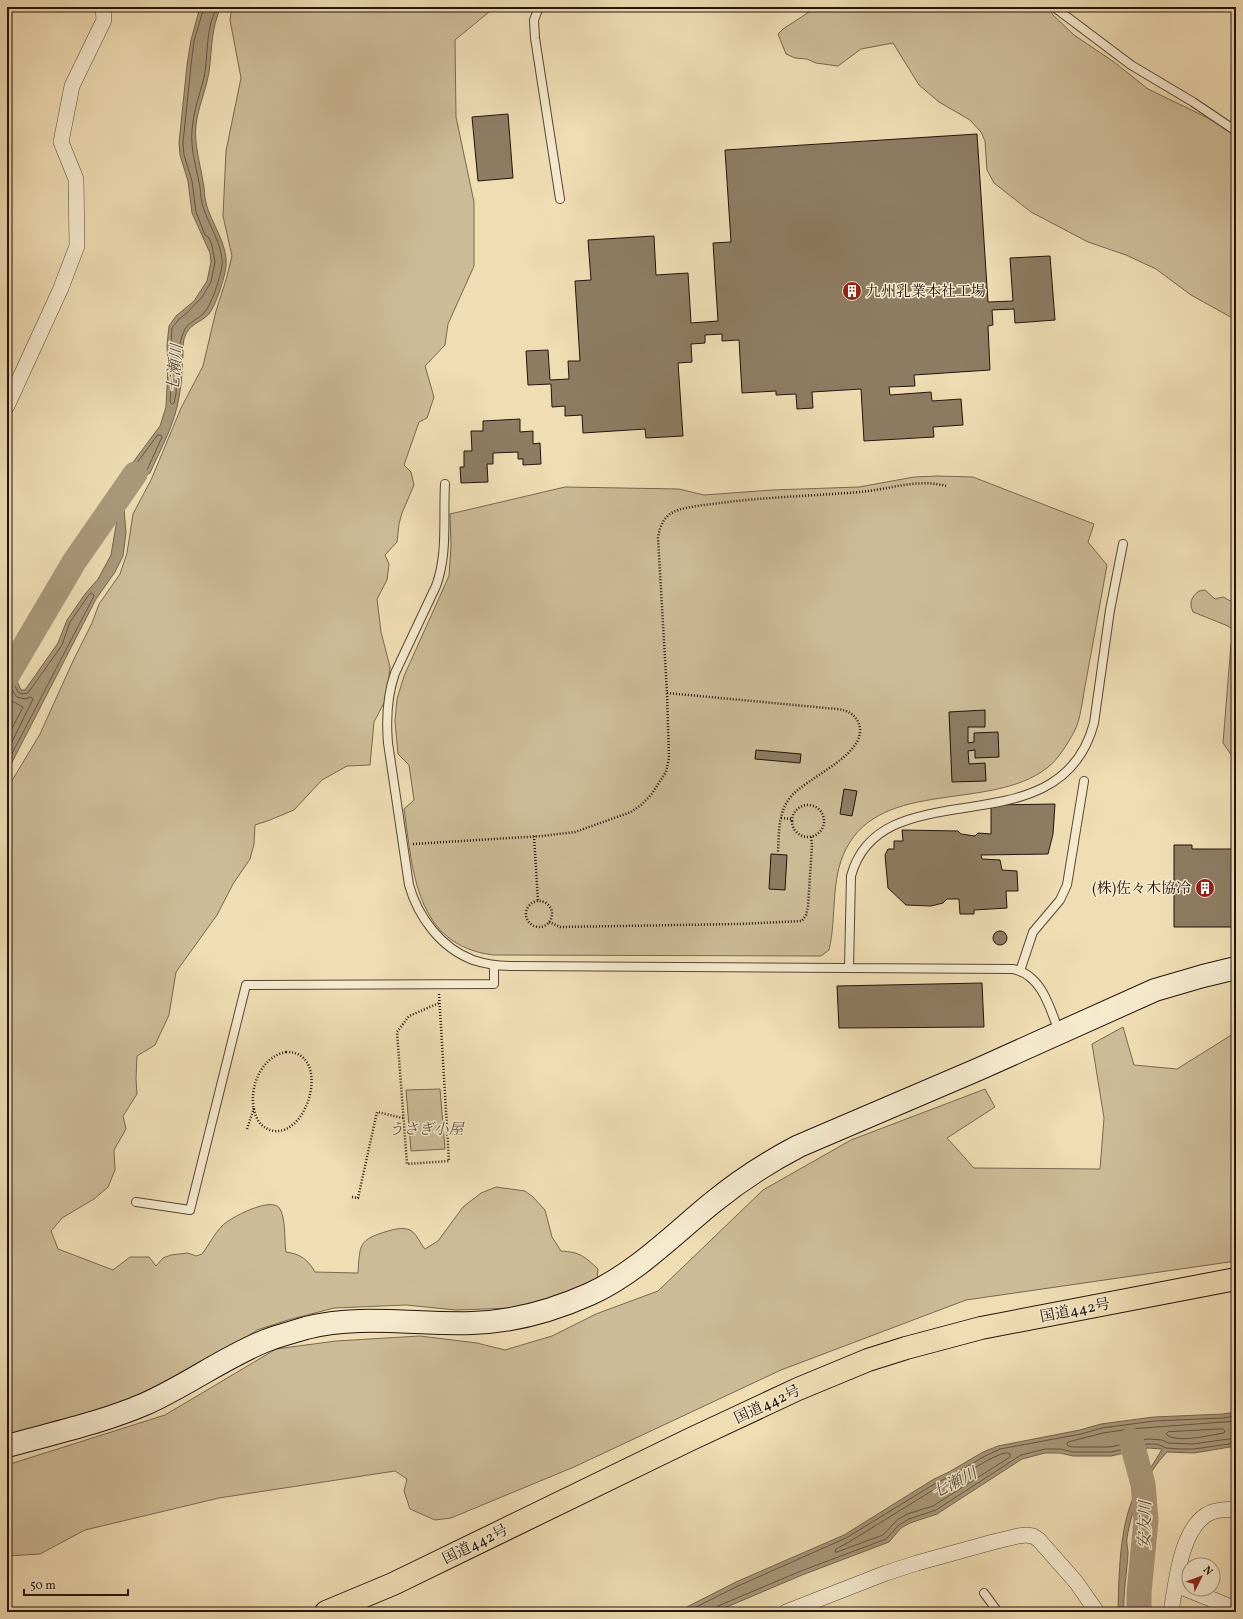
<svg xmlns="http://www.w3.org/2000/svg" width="1243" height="1619" font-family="Vollkorn,'Noto Serif JP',serif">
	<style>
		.green { fill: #cdbb97; stroke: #786751 }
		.water { fill: #aa987b; stroke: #74634e }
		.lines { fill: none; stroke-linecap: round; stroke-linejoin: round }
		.shore { stroke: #665643; stroke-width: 1 }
		.river { stroke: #aa987b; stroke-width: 25 }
		.building { fill: #8e7c63; stroke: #23130b }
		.lane-casing { stroke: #564635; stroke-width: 10 }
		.street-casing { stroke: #564635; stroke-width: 16 }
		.secondary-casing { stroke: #23130b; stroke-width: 24 }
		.highway-casing { stroke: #23130b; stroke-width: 24 }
		.path { stroke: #23130b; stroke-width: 2.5; stroke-dasharray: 1 2; stroke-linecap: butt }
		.lane { stroke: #f5e9ce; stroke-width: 8 }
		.street { stroke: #f5e9ce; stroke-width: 15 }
		.secondary { stroke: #f5e9ce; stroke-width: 22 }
		.highway { stroke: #f0ddb4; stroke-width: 22 }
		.labels { text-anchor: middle; stroke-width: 3; stroke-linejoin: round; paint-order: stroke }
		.poi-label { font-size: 15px; fill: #23130b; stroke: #f5e9ce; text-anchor: start }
		.park-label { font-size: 15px; font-style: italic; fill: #5e4e3c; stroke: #f5e9ce }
		.street-label { font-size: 15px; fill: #23130b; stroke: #f5e9ce }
		.water-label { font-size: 16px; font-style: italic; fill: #594838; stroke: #f5e9ce }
	</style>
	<rect width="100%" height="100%" fill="#f0ddb4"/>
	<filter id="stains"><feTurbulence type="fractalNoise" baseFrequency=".005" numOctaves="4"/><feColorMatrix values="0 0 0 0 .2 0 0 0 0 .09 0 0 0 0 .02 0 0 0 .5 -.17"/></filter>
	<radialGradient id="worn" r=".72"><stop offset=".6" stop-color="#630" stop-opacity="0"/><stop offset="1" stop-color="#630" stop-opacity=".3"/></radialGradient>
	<path class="green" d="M232,7H495L455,40L456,117L474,202V266L448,324L445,345L425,366L434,397L427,418L419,422L404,465L411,472L414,485L402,513L399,524L397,542L385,555L389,564L387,580L377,599L381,632L390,667L387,697L374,722L370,765L347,766L322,780L294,810L270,820L255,825L254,844L250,859L233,884L217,915L176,972L169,1015L155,1045L137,1056L136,1079L137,1094L123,1116L126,1129L114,1150L115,1170L108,1187L94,1199L62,1218L51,1231L58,1249L113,1270L130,1257H149L156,1266L163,1258L171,1255L188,1253L196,1256L202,1254C209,1245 214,1234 222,1226C229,1218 273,1195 280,1209C286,1219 284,1240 286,1252C301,1254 308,1260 315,1272L358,1273C360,1244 358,1240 388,1231C395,1229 403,1227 410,1230C416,1233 420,1243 425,1249L438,1241L463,1207L481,1193L496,1187L525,1191L533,1197L545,1210L552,1237L561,1251C580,1252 584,1256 598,1269L597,1281L586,1293L515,1308L456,1310L406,1305L334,1308L288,1320L257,1330L216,1358L106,1410L7,1438V1409L11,1406L7,1405V789L40,734L73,661L92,623L99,604L120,574L127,553L133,514L151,480L181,408L203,366L216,311L226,280L232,256L223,216L226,151L241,78L230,20Z
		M812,7H1047L1053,15L1074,35L1114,62L1148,89L1208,118L1236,136V320L1191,295L1156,269L1126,255L1088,242L1031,212L994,183L987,170L985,141L981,132L970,120L939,102L919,85L893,43L861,49L838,66L816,63L807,59L795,58L786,54L778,34L783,29L812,10Z
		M937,476L973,477L1094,524L1088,542L1107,565C1100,604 1093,643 1086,681C1083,695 1081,720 1074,732C1068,743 1058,760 1047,768C990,812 882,778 846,849C830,880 837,917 829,950L821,956L493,955C415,945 413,871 404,809L414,800L409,765L398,754L395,721L397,699L404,676L449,576L451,546L450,514L565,487L679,489L704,495L772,490L859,487L914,477Z
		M1205,590L1215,599L1223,597L1236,604V762L1223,743L1231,644L1236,632L1228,626L1193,612C1189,603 1191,597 1199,591Z
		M1123,1027L1134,1065L1177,1069L1233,1034L1236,1035V1261L966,1300L781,1370L574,1467L451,1518L435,1520L410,1509L404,1491L407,1479L395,1471L219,1498L85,1530L40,1554L7,1556V1465L165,1415L276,1349L336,1341L420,1336L477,1343L505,1350L552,1336L596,1314L658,1291L763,1190L851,1140L985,1089L995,1107L947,1138L974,1168L1100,1169L1104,1118L1092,1044Z
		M440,1089L445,1149L411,1151L406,1090Z"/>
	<path class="water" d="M200,7H221C211,28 212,49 209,72C206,90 198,107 196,125C194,145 200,162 203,182C205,189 204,196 206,203C211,223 228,244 226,266C225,277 216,305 209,314C199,324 189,323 184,339C183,344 183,350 183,354C182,368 182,383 179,397C175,424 161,448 150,473L142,478L137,473L124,508L126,533L123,556L115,572L96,599L7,772V659L21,690H25L58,643L67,620L85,594L98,579L111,555L118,514V508L116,506V494L125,473L160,426L166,407L168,368L167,345L169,326L176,316L194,301L207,281L211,262L210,253L192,213L188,181L180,155L179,143L187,65L191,40Z
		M1236,1412V1446L1194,1453L1167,1452C1145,1475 1132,1507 1127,1538C1126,1543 1128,1548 1128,1553C1127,1573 1123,1592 1124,1612H1118C1119,1576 1119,1527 1135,1494C1143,1478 1154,1464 1162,1449L1148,1448L1111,1456H1073L1060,1453H1045L1022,1459L937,1514L910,1523L901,1528L889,1542L802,1575L715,1612H677L736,1582L844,1535L934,1479L949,1472L983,1452L998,1446L1080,1430L1101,1424L1154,1417L1223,1414Z"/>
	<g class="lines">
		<path class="shore" d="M204,7L194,41L191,65L183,143L184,155L192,181L196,212L205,235L209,238L212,246L215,262L211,282L202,297L187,313L179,319L172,328L171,345L172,368L170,402L172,404L174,403L176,394C177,375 176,346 185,329C190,321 197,320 203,314C212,305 220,278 222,266C224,246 207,223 202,203C200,196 201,189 199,182C195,162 189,143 193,122C195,105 202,89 205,72C208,50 206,28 217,7
			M158,435H161L162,437L147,470L143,472L136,469L135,466Z
			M7,670L18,692L22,694L28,693L62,645L70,622L88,596L91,593L93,594L94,596L7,763
			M7,683L17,697L25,699L31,697L33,699L7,752
			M7,695L12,701L23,707L7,738
			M1236,1421L1130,1429L1103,1433L1068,1442L1067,1444L1068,1446L1073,1447H1110L1148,1439L1162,1440L1168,1443L1193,1444L1236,1438
			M1223,1429L1225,1431L1224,1433C1210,1435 1176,1444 1166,1434L1168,1432Z
			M1008,1453L1010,1454V1457L933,1506L907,1514L897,1520L883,1535L837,1552H835L836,1549L849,1542L938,1487L954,1480L988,1460L1001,1454Z
			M686,1612L738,1586L846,1538L936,1483L951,1476L985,1456L1000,1449L1081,1434L1102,1428L1154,1421L1223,1418L1236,1416
			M715,1612L718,1606L801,1571L886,1539L899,1525L909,1519L936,1510L1021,1455L1045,1449H1060L1073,1452H1111L1148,1444H1156L1162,1446L1166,1448L1180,1449H1194L1236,1443"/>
		<path class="river" d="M7,676L74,562L135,474
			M1131,1440L1143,1484L1146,1520L1139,1593V1612"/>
	</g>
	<path class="building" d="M508,114L513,178L478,181L472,117Z
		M977,134L988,302L1013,301L1010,258L1050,256L1055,320L1015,323L1014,309L992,310L993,325L988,326L990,370L914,375L915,386L889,387L890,395L931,392L932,401L961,399L963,425L933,427L934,437L864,441L861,389L812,392L813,408L797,409L796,394L776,395V391L742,393L739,340L722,341V334L705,335V343L691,344L692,362L678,363L683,436L646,438L645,429L583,433L582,415L565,416V406L552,407L551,384L528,385L526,351L548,350L550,380L569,379L568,361H580L575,281L591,280L588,240L654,236L656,275L688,273L691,323L718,321L713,243L731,242L725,150Z
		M520,419V432L533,431V444L540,443L541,464L523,465V459H518V452L493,453V464H487L488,482L461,483L460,467H464V451H472L471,431H483V421Z
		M985,710V727H968V743L974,742V733L998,732L999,757L975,758V750L968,751L969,764L985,763L986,781L952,782L949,712Z
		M756,750L801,754L800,763L755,759Z
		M844,789L857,791L852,816L840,814Z
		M1055,804L1053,834L1048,854L981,855L982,859L1000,860L1002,870L1017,871L1018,891H1006L1007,908L974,910V914H960L959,899H947L943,903L931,906L906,905L888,888L885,855L888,849H894V841H903L902,830L958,831L961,834L975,836L978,833L991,834V805Z
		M1174,845H1192V849H1236V927H1174Z
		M771,854L787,855L785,890L769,889Z
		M993 938a7 7 0 1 1 14 0a7 7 0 1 1-14 0Z
		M982,983L984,1027L839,1028L837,986Z"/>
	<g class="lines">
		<defs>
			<path id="lane" d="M539,7L534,20L535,38L560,199
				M1054,7L1131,65L1193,102L1236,131
				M445,484C443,518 448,554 436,586L395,673C387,696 386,719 388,743L409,885C418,917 441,948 473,960C485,964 499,966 512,966L1013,969C1042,975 1050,1008 1059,1032
				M849,968L851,876C881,766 1060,853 1094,723L1110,610L1123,544
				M1020,971L1033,932L1060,900L1067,885L1084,781
				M136,1202L190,1210L246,985L494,984V965
				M984,1593L998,1612"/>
			<path id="street" d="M7,406L61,288L77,246L76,179L61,142L72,86L104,20L103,7
				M1176,1585L1236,1609
				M786,1612L886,1573L917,1563L993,1542L1018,1536L1026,1535L1033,1536L1039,1540L1076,1582L1097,1612
				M1171,1612C1176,1584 1180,1532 1206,1515C1214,1510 1226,1509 1236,1510"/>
			<path id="secondary" d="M7,1446C53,1433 101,1423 145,1404C186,1386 223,1358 265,1341C278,1336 292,1332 306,1328C360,1314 417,1325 472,1323C512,1322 552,1311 590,1294C636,1273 673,1235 712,1203C739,1181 768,1162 799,1146L979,1069L1155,990L1203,976L1236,968"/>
			<path id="highway" d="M326,1612L393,1584L689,1440L798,1389L868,1360L906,1348L981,1328L1236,1279"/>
		</defs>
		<use href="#lane" class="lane-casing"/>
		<use href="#street" class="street-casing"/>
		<use href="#secondary" class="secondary-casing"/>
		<use href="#highway" class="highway-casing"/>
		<path class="path" d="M667,693L837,709C847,710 855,714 859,724C869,755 805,777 789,799C778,814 779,834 778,852
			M792 821a16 16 0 1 1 32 0a16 16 0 1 1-32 0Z
			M781,818L792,819
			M534,836L538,901
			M413,844L542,836L575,832L631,812L641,805L651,795L666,772L669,758L667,693L658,538C660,525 664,515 678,510C691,506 706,505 720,503C766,497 812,496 859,492C888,490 917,478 946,486
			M526 914a13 13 0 1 1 26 0a13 13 0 1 1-26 0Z
			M549,922L560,927L739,924L802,921L806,915L808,907L812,845L811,836
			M439,994L449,1161L407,1164L397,1032L409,1016L439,1003
			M286,1052C331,1051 310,1135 274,1131C268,1130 263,1127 259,1122C244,1098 258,1057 286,1052Z
			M247,1129L254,1108
			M352,1197L358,1198L377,1112L403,1118"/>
		<use href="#lane" class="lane"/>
		<use href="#street" class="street"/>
		<use href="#secondary" class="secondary"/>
		<use href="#highway" class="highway"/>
	</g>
	<defs>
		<symbol id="building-disc" viewBox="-11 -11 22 22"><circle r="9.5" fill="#8f2418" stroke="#f5e9ce"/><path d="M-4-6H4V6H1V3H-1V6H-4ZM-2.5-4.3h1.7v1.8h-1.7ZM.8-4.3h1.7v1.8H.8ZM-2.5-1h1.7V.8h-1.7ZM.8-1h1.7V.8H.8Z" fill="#fff"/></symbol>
	</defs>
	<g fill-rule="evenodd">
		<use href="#building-disc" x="841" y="280" width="22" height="22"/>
		<use href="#building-disc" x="1194" y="877" width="22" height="22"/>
	</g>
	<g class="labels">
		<g class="poi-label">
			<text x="866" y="296">九州乳業本社工場</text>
			<text x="1191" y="893" text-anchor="end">(株)佐々木協冷</text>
		</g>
		<g class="park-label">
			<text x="426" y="1134">うさぎ小屋</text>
		</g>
		<g class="street-label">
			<text transform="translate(1075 1310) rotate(-11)" y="5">国道442号</text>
			<text transform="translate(767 1404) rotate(-25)" y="5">国道442号</text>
			<text transform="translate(475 1544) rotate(-26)" y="5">国道442号</text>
		</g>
		<g class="water-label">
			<text transform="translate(174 368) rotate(-85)" y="6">七瀬川</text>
			<text transform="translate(954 1482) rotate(-27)" y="6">七瀬川</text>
			<text transform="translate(1144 1525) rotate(-89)" y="6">安友川</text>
		</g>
	</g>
	<rect width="1243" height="1619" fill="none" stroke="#f0ddb4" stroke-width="24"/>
	<rect x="8" y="8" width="1227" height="1603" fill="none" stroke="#23130b" stroke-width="2"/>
	<rect x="12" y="12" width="1219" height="1595" fill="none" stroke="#23130b"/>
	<g transform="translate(1201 1577) rotate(48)"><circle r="19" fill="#f5e9ce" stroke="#a19380"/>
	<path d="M0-3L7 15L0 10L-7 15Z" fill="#8f2418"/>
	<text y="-6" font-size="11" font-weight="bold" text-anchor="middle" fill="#23130b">N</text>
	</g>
	<path d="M24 1589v6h104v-6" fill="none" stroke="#23130b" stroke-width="2"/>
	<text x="30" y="1589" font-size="12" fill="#23130b" stroke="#f5e9ce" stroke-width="3" paint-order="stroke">50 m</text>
	<rect width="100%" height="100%" filter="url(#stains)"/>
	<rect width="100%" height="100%" fill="url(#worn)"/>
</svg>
